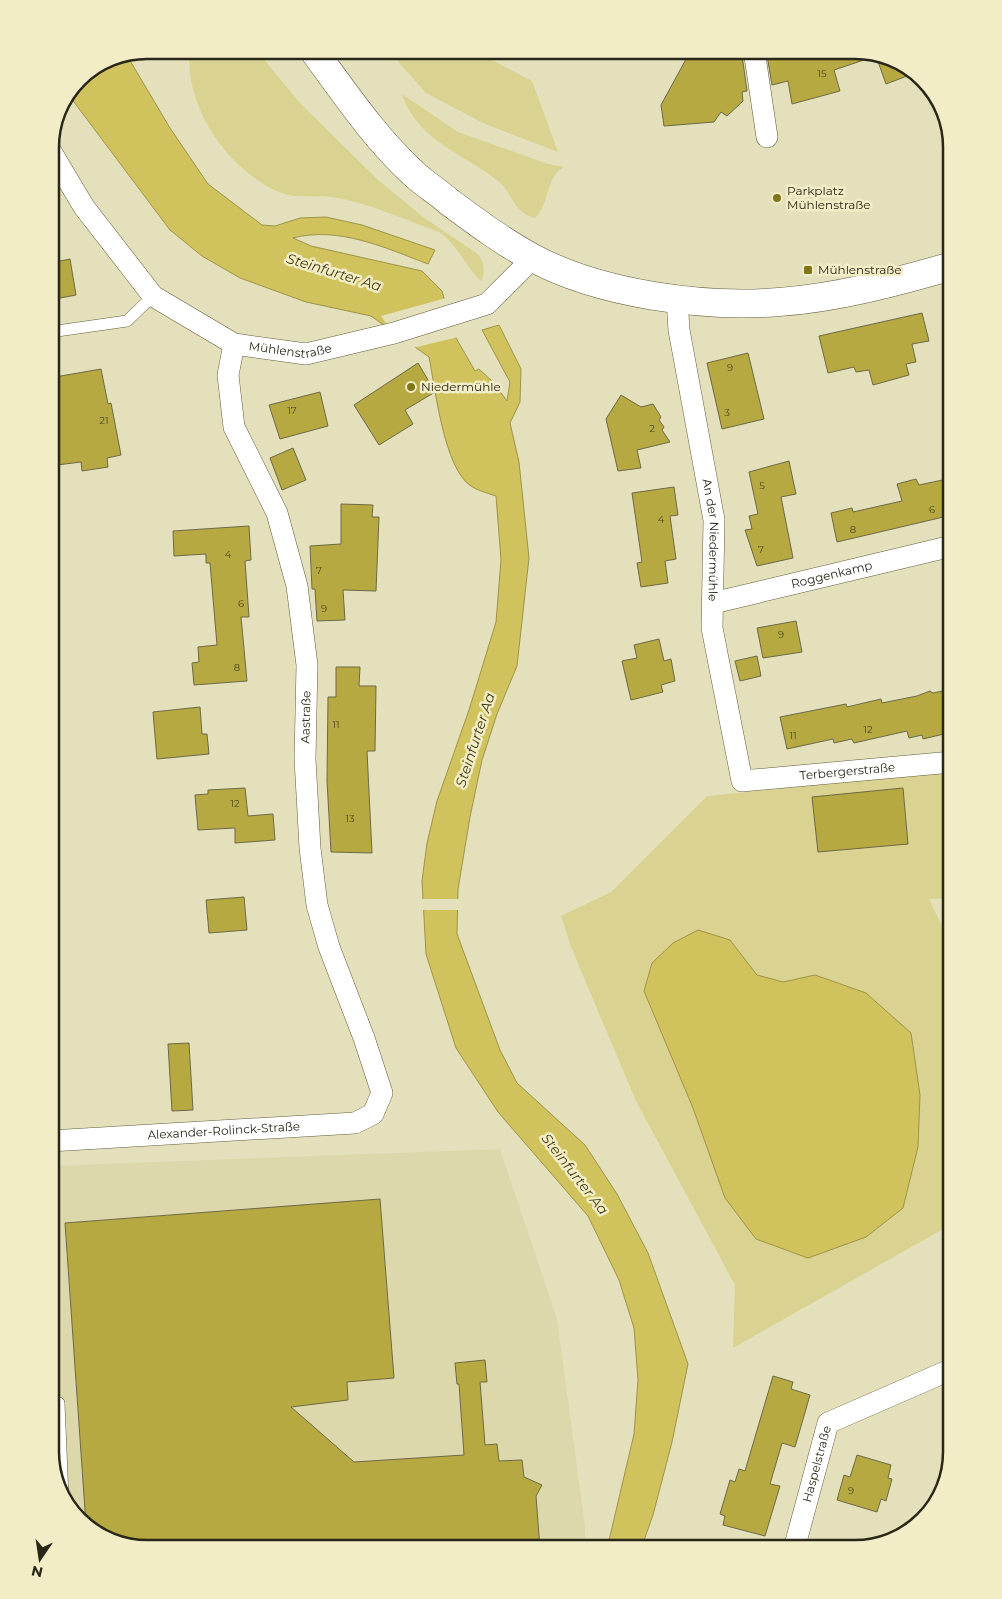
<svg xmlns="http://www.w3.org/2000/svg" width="1002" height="1599" font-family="Montserrat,sans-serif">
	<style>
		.built { fill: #ddd8ab }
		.green { fill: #dad291 }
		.water { fill: #d0c25c; stroke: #9e9448 }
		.pier { fill: #e4e0bb }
		.building { fill: #b6a941; stroke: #6d6947 }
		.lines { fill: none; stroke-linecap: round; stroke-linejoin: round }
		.lane-casing { stroke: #615d3c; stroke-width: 12 }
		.street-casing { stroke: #615d3c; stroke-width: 22 }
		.secondary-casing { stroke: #615d3c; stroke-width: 29 }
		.lane { stroke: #fff; stroke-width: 11 }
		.street { stroke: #fff; stroke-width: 21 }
		.secondary { stroke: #fff; stroke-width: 28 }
		.poi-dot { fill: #817619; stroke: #f2edc7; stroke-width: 2 }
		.labels { text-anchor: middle; stroke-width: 5; stroke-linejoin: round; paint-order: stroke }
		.number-label { font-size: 10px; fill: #4c4822 }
		.poi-label { font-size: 12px; fill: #282718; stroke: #f2edc7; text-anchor: start }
		.street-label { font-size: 12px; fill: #282718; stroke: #f2edc7 }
		.water-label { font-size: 14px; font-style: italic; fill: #433d11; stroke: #f2edc7 }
		.rim { fill: none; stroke: #282718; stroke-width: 2.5 }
	</style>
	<rect width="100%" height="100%" fill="#e4e0bb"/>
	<path class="built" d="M500,1149L557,1319L585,1526V1549H141L93,1533L60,1495L50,1452V1166Z"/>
	<path class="green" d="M190,50H256L300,103L378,180L423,217L478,254C484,262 486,272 481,281C465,266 458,245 439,232C405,220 368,202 331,197C314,195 295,199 279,192C229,171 183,106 190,50Z
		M412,50H473L532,81L558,152L485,124L426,93L395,58Z
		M402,94L458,132L548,164L564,167C544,179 551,202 535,218C513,213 513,192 498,181C461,152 418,141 402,94Z
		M952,771V898L929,899L952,947V1224L733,1348L735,1285L636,1101L571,947L561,916L611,892L707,796Z"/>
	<path class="water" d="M126,54L170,128L208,184L262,225L275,226L300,218L326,217L362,225L435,250L428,264C386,248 339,226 293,238L311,246L422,271L442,291L456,338L475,371L479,369L493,382L507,401L510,382L482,330L499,325L521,369L520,402L510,423L519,462L529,558L517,666L497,714L482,760L470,817L458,889L457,934L500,1050L517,1083L585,1145L617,1194L648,1253L688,1364L672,1442L653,1515L641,1549H607L634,1434L638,1380L634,1328L619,1280L588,1216L498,1112L456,1048L426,954L422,881L427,843L437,801L469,710L496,622L501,560L496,496C488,493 478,491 471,486C444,469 435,387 429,357L371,316L306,302L240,278L202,256L170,230L68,94C82,73 102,59 126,54Z
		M698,930L730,940L757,975L783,982L815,975L866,993L911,1033L920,1095L918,1147L903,1208L866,1237L808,1258L756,1239L725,1198L693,1108L644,991L652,963L673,943Z"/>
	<path class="pier" d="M446,298L458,337L413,348L395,336L381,316Z
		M420,899H460V910H421Z"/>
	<path class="building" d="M691,50H740L736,55H742L747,91L742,92L743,101L727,116L721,112L714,122L664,126L661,105Z
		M822,50H861L909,67L915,73L886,84L876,56L834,70L840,91L792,104L788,81L772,85L767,55H804Z
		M70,259L76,295L50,300V263Z
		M922,313L929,341L912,344L916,362L906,364L909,375L873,385L869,370L856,372L854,367L828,373L819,336Z
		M748,353L764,419L722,429L707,363Z
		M418,363L435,392L405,410L413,424L379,445L354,405Z
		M101,369L108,404L111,403L121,455L107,458L108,467L82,471L81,462L57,465L56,456H53L50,428V387L56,386L55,377Z
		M320,392L328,426L280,439L269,405Z
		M621,395L641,407L653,404L661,417L659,420L664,427L662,430L670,442L637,450L641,468L618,471L606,419Z
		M293,448L306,480L282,490L270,458Z
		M789,461L796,494L781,497L793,558L757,566L745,530L752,529L749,516L758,514L749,472Z
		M952,478V515L837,542L831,513L852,508L853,512L902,501L897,484L916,479L919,485Z
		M674,487L678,515L670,516L676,559L665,561L668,583L641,587L637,563L642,562L632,493Z
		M341,504L373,505L372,517H379L376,591L343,590L345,620L317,621L315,589H312L310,546L341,544Z
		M249,526L251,560L245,561L249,617H241L247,681L194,685L192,663L199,662L198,647L217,645L210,563H206V554L174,556L173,531Z
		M796,621L802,652L763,658L757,628Z
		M659,639L664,661L671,659L675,681L661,685L663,692L631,700L622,661L637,658L634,645Z
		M757,656L761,676L740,681L735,661Z
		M336,667H360L359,686H376L375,751H367L372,853L331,852L327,781L328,697H336Z
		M952,689V732L923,739L922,735L909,738L907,731L854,743L852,739L834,743L833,739L787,749L780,717L846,704L847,707L881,699L882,703L917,696L930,691L933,693Z
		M200,707L202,734H207L209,754L157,759L153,712Z
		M245,788L248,816L273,814L275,840L235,843V828L198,830L195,795L208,794V790Z
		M903,788L908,844L818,852L812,797Z
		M244,897L247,930L209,933L206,900Z
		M189,1043L193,1110L172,1111L168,1044Z
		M380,1199L394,1378L347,1382L348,1400L291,1407L354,1462L464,1455L459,1384H457L455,1363L485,1360L487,1382H480L485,1445L497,1444L499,1461L522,1460L524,1477L542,1485L536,1496L540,1549H141L93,1533L86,1525L65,1223Z
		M773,1376L793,1382L791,1389L810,1395L795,1447L782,1443L770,1484L780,1486L765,1536L723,1525L725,1516L720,1514L730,1480L735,1482L739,1469L745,1471Z
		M857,1455L891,1465L888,1478L892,1479L886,1501L881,1499L877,1512L837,1500L844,1475L850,1477Z"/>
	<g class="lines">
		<defs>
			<path id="lane" d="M50,332L127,321L153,296
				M50,1404L59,1403L63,1498"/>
			<g id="street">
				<path d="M754,50L767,137"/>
				<path id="s1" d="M50,150L84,207L153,296L234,344L306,354L394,333L487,304L533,258"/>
				<path id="s2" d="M677,299L679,330L714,520L712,628L742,781L952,762"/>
				<path id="s3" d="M713,603L952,546"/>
				<path id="s4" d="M50,1141L355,1123L373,1114L382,1093L364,1038L329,947L317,905L310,848L305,759L307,665L297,586L277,513L234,427L228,375L234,344"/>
				<path id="s5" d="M794,1549L828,1423L952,1369"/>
			</g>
			<path id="secondary" d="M313,50C344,92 374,137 413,173C423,183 437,191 448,201C475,221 503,242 533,258C600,294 703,308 779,302C837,298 896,282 952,266"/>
		</defs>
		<use href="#lane" class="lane-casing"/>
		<use href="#street" class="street-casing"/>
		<use href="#secondary" class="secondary-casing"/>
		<use href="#lane" class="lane"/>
		<use href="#street" class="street"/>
		<use href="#secondary" class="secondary"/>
	</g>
	<g class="poi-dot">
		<circle cx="777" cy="198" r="5"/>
		<rect x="803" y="265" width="10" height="10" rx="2.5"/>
		<circle cx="411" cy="387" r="5"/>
	</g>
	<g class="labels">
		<g class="number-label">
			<text x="822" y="77">15</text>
			<text x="730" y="371">9</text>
			<text x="292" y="414">17</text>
			<text x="727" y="416">3</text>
			<text x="104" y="424">21</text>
			<text x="652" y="432">2</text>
			<text x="762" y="489">5</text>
			<text x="932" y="513">6</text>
			<text x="661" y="523">4</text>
			<text x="853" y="533">8</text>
			<text x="761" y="553">7</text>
			<text x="228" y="558">4</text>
			<text x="319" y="574">7</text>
			<text x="241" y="607">6</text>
			<text x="324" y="612">9</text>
			<text x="781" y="638">9</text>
			<text x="237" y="671">8</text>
			<text x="336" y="728">11</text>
			<text x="868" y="733">12</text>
			<text x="793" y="739">11</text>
			<text x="235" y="807">12</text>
			<text x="350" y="822">13</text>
			<text x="851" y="1494">9</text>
		</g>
		<g class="poi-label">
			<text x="787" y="195">Parkplatz<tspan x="787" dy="14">Mühlenstraße</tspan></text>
			<text x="818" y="274">Mühlenstraße</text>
			<text x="421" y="391">Niedermühle</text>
		</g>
		<g class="street-label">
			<text dy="4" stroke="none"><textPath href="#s1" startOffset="330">Mühlenstraße</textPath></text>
			<text dy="4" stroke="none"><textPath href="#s2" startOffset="244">An der Niedermühle</textPath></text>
			<text dy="4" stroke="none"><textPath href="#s3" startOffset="122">Roggenkamp</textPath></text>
			<text dy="4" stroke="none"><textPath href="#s4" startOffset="736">Aastraße</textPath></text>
			<text dy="4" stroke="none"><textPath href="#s2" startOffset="594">Terbergerstraße</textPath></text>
			<text dy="4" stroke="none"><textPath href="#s4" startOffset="174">Alexander-Rolinck-Straße</textPath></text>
			<text dy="4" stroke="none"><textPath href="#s5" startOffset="88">Haspelstraße</textPath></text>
		</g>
		<g class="water-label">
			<text transform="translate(334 272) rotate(17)" y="5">Steinfurter Aa</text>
			<text transform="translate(475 740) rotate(-72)" y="5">Steinfurter Aa</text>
			<text transform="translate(575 1174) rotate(52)" y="5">Steinfurter Aa</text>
		</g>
	</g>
	<path d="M0 0H1002V1599H0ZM147 59H855A88 88 0 0 1 943 147V1452A88 88 0 0 1 855 1540H147A88 88 0 0 1 59 1452V147A88 88 0 0 1 147 59Z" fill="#f2edc7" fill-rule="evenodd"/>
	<path class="rim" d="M147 59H855A88 88 0 0 1 943 147V1452A88 88 0 0 1 855 1540H147A88 88 0 0 1 59 1452V147A88 88 0 0 1 147 59Z"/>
	<g transform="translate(40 1559) rotate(193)" stroke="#f2edc7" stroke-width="4" paint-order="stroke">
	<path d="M0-4L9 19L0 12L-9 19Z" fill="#282718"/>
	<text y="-8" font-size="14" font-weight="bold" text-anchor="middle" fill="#282718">N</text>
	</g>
</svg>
